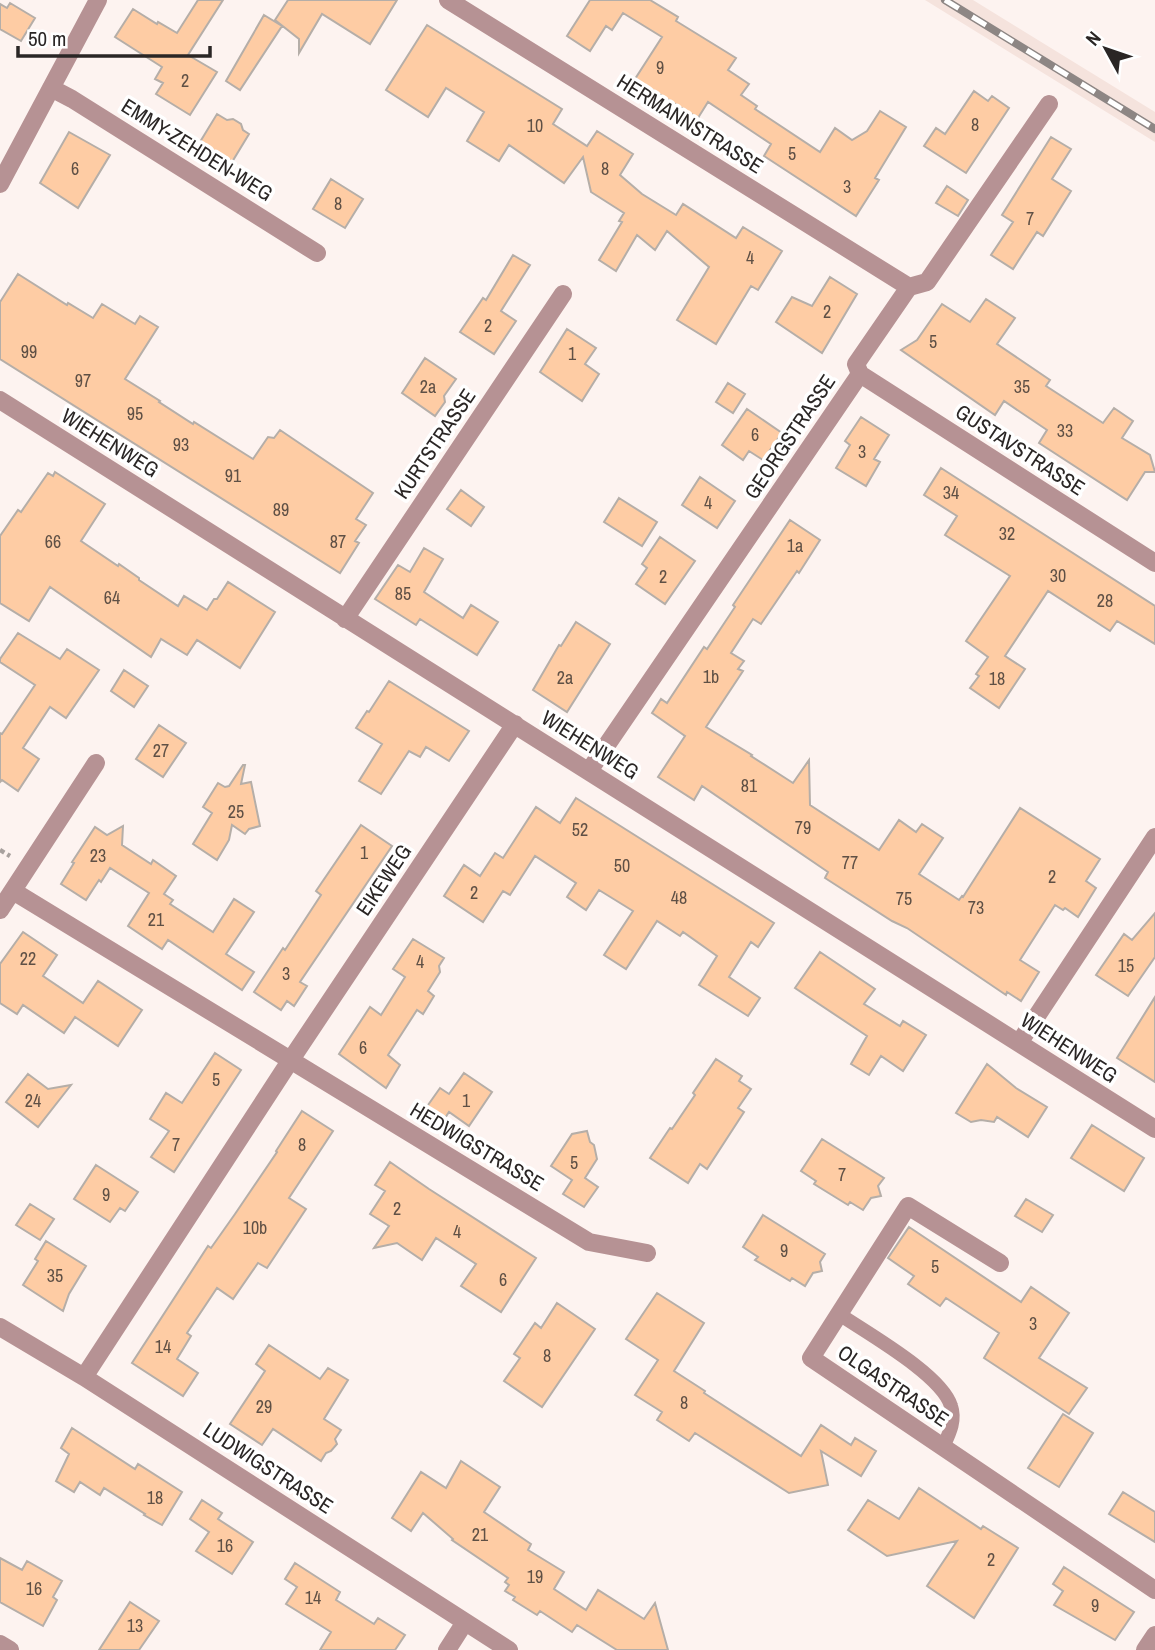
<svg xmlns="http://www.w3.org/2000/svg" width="1155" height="1650" font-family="'Archivo Narrow',sans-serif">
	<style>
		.built { fill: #f5e3dd }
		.building { fill: #fecca4; stroke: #b5aea8; stroke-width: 2 }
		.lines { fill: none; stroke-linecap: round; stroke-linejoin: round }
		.path { stroke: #a8a19e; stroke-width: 4.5; stroke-dasharray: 5 3.5; stroke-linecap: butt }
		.service { stroke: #b69294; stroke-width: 14 }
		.minor { stroke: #b69294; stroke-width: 18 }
		.rail-casing { stroke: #8d8684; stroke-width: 8 }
		.rail { stroke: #fff; stroke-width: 5; stroke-dasharray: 16; stroke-linecap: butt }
		.labels { text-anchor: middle; stroke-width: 7; stroke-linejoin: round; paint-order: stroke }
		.number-label { font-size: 18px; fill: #5f5045 }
		.street-label { font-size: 21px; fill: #2a2625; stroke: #fff }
	</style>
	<rect width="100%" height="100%" fill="#fdf3f0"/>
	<path class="built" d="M925,0H973L1155,112V142Z"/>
	<path class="building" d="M198,0H223L188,55L217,72L190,115L156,94L163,83L155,79L162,67L115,37L133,9L157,24L158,22L177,33Z
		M288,0H397L370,44L322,14L299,53V39L275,20Z
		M590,0H650L678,17L676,21L736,58L728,70L749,84L741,95L757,106L755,109L820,152L835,128L852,140L867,131L880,111L906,127L875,178L879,180L856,216L764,156L771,144L708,102L698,118L635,79L662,37L623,13L612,30L606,26L590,51L567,36Z
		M10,3L35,18L21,41L0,29V4L7,8Z
		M264,15L282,26L240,90L226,81Z
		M427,25L562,109L553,124L587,146L597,131L633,154L620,175L642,194L676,215L683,204L736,238L743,227L782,251L758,290L751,286L716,344L677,320L709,267L667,231L655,250L637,235L616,271L599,260L622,222L619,221L624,213L591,192L583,157L564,183L509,145L499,161L467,141L484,112L446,88L428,117L386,90Z
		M974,91L988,101L992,96L1009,108L966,173L924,146L936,128L945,134Z
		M217,114L227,120L233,119L241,124L243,130L249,134L232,162L200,142Z
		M69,132L110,155L78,208L40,183Z
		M1051,137L1071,149L1052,179L1071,191L1043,236L1037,232L1013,269L991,255L1013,222L1002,215Z
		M331,179L363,199L345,228L313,209Z
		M947,186L968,200L958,216L936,203Z
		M513,255L530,265L501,311L516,321L494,354L460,332L483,298L486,300Z
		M18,274L67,305L68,303L93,318L102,304L135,324L140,316L158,327L125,379L160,401L159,402L193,424L194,422L253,459L268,437L274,438L280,430L373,493L356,519L366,525L355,541L359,543L340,573L0,359V302Z
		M830,277L857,294L822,353L776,322L792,297L812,306Z
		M986,299L1015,318L997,344L1050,380L1046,386L1103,423L1114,408L1133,421L1122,438L1150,455L1155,472H1145L1127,500L1039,443L1047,430L1004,401L995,415L901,350L917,340L942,304L970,322Z
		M567,329L596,348L585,364L599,374L582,401L540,372Z
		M425,358L456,379L444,396L445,402L435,416L402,393Z
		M728,383L745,394L733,413L716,402Z
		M747,409L782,433L763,460L749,451L743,460L722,445Z
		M861,417L889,435L874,459L880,462L866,486L836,468L850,445L845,441Z
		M941,468L1155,606V644L1117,621L1110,631L1048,591L1005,656L1025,669L999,708L970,688L979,676L976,674L988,657L966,641L1010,576L945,535L957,516L924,495Z
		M55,472L105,504L81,541L118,566L119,564L139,578V580L178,606L184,596L207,610L214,599H217L228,582L275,612L240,668L197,640L187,655L161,639L151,657L50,587L29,621L0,603V536L18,510L21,512L48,473L53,476Z
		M700,477L735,501L717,528L682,505Z
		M461,490L484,507L471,526L447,509Z
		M619,498L657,522L642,546L604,522Z
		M790,520L820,540L799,573L797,571L761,624L753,619L731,653L744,661L738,669L743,671L706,727L752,755L751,756L793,783L809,760L810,805L879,850L899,820L916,832L922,824L943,838L919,874L959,900L962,896L963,897L1020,808L1100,859L1086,881L1096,888L1078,917L1065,908L1063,910L1055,905L1020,960L1039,972L1021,1001L1007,992L1006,995L907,928L892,921L825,878L828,872L702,786L694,800L658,777L685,736L652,713L661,699L667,703L704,647L707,649L735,607L733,605Z
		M660,537L695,561L665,604L636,584L647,568L642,564Z
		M424,548L443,559L424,592L463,618L471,605L498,622L477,655L420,619L416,625L375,599L398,565L410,572Z
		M576,622L610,644L567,712L533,690L559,645L561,646Z
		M18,633L60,659L67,649L99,670L66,718L50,707L23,748L39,759L18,791L2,780L0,782V733L2,734L35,685L0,662V659Z
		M124,670L148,686L134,707L111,691Z
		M389,681L469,731L449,761L426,747L420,757L409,751L381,794L359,781L382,744L356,728L367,711L369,712Z
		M159,725L186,743L163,777L136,759Z
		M243,765H245L241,784L251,782L260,826L249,829L245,834L232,825L229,840L217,860L193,844L212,813L203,807L218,783L225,787L229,786Z
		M576,798L774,923L758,947L751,942L729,977L760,998L748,1016L699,985L717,956L683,932L680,936L657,921L626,969L604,955L633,911L599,890L586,910L567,897L576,883L535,856L510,895L503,891L483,922L444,896L464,865L480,876L495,853L503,858L536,807L560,823Z
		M361,825L392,846L300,982L307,986L294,1006L287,1001L281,1010L254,992L283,948L285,950L321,895L316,891Z
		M123,826L122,845L151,864L153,860L176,876L164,894L173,900L170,904L213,932L234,899L254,912L226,954L254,972L242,990L168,940L162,949L128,926L149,893L110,868L101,882L99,880L86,900L61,884L74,863L72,862L95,827L107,835Z
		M1155,913V957L1128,996L1096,975L1124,934L1132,940Z
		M23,932L57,955L43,976L83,1003L98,981L142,1010L118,1046L75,1017L64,1033L23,1005L17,1014L0,1003V964Z
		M413,939L444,958L439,966L440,972L428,991L434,996L423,1014L417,1010L388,1055L400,1065L386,1088L339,1054L370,1007L381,1015L405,977L393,969Z
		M820,952L875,989L864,1004L900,1026L903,1021L926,1035L903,1071L881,1056L869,1075L851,1064L867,1036L795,988Z
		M1155,997V1082L1117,1058Z
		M215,1053L241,1070L174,1172L151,1157L169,1131L150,1119L166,1093L182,1103Z
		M716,1059L742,1076L739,1081L751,1089L738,1108L744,1112L707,1169L700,1164L688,1183L650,1158L670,1128L672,1129L695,1095L693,1093Z
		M987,1064L1016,1088L1047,1107L1028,1137L997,1117L994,1122L981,1120L971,1122L956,1113Z
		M464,1073L492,1092L469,1126L449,1112L439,1127L421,1115L440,1088L449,1094Z
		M28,1074L48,1089L71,1085L38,1127L6,1102Z
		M302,1111L333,1131L289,1198L306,1209L267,1268L258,1263L233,1299L217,1288L187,1333L191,1336L177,1359L198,1373L183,1396L132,1363L208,1246L211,1248L235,1214L277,1152L276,1151Z
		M1092,1125L1144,1158L1124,1191L1071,1158Z
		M587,1131L590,1142L594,1145L597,1159L585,1178L598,1187L584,1207L563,1194L572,1180L551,1166L572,1134Z
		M822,1139L884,1178L878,1186L881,1196L871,1198L863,1210L850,1202L848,1205L814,1184L816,1181L801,1171Z
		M390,1162L429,1189L536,1258L501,1312L461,1286L476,1264L436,1238L422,1260L397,1243L374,1248L389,1226L370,1214L385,1191L375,1185Z
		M96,1165L138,1192L125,1211L120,1208L110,1222L74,1199Z
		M1026,1199L1053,1215L1042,1232L1015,1216Z
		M30,1204L54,1219L40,1240L16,1225Z
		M763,1215L825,1254L820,1262L822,1271L813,1273L805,1286L792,1278L790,1281L755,1260L758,1257L743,1247Z
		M909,1227L1021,1302L1031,1287L1069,1313L1039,1358L1087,1388L1069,1414L984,1358L999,1333L946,1298L940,1306L908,1284L914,1276L888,1258Z
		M46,1241L86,1266L69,1294L63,1311L23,1285L38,1261L35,1259Z
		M657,1293L704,1323L674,1371L705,1391L704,1393L801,1456L821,1425L851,1445L855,1438L876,1451L861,1476L821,1451L828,1485L789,1493L695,1433L689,1441L657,1420L662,1412L635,1395L658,1360L626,1339Z
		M557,1303L595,1329L542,1407L504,1381L520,1358L514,1354L535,1323L541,1328Z
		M269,1345L320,1379L328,1368L348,1380L324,1419L341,1430L335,1439L337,1444L331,1451L326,1453L321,1461L273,1429L262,1445L230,1424L265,1371L256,1364Z
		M1063,1414L1093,1433L1059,1487L1028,1468Z
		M72,1428L135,1469L138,1464L182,1492L162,1525L144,1515L145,1514L104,1488L100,1495L80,1482L74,1492L56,1481L69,1454L61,1448Z
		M461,1461L500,1487L484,1512L531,1544L528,1550L564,1572L554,1589L586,1610L598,1590L644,1619L655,1603L668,1650H617L577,1625L572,1632L540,1611L537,1615L513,1600L515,1597L505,1591L509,1585L505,1582L508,1578L452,1540L453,1539L423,1513L411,1531L392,1518L421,1472L446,1488Z
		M919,1488L981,1529L983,1526L1018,1548L974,1618L927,1586L957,1541L887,1556L848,1530L868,1500L899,1519Z
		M1123,1492L1155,1512V1542L1109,1514Z
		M202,1500L222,1513L218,1519L253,1542L232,1574L196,1551L209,1532L190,1519Z
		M0,1558L22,1570L27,1561L62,1581L53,1597L57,1600L43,1626L0,1602Z
		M295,1563L340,1592L336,1600L374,1624L378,1618L405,1635L395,1650H320L331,1632L286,1604L297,1587L285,1579Z
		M1064,1567L1134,1612L1115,1640L1054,1605L1063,1591L1053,1584Z
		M130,1602L159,1621L139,1650H99Z"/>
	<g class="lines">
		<path class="path" d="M0,850L10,856"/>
		<path class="service" d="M839,1314C867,1333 942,1375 951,1406C956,1421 949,1434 943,1447"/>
		<path class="minor" d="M448,0L909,287
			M51,88L72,99L317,253
			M0,184L98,0
			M860,374L1155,563
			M860,374L856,364L909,287L927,282L1049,104
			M0,400L1155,1129
			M345,619L563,294
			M589,771L860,374
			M13,891L589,1242L647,1253
			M0,910L96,763
			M1019,1043L1155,837
			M1000,1263L908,1206L811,1358L1155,1590
			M0,1327L84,1377L509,1650
			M84,1377L290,1061L515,724
			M0,1644L10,1650
			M447,1650L465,1622
			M1145,1650L1155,1635"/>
		<defs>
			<path id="rail" d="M945,0L1155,129"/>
		</defs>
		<use href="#rail" class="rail-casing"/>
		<use href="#rail" class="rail"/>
	</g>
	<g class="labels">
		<g class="number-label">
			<text x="660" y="74">9</text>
			<text x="185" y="87">2</text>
			<text x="975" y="131">8</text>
			<text x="535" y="132">10</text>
			<text x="792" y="160">5</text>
			<text x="75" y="175">6</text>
			<text x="605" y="175">8</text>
			<text x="847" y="193">3</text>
			<text x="338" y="210">8</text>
			<text x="1030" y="225">7</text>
			<text x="750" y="264">4</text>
			<text x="827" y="318">2</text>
			<text x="488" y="332">2</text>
			<text x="933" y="348">5</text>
			<text x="29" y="358">99</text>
			<text x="572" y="360">1</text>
			<text x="83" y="387">97</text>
			<text x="428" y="393">2a</text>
			<text x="1022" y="393">35</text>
			<text x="135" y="420">95</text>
			<text x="1065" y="437">33</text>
			<text x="755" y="441">6</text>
			<text x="181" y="451">93</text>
			<text x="862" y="458">3</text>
			<text x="233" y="482">91</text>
			<text x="951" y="499">34</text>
			<text x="708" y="509">4</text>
			<text x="281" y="516">89</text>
			<text x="1007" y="540">32</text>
			<text x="53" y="548">66</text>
			<text x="338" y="548">87</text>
			<text x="795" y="552">1a</text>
			<text x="1058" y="582">30</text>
			<text x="663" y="583">2</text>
			<text x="403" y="600">85</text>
			<text x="112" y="604">64</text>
			<text x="1105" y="607">28</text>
			<text x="711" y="683">1b</text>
			<text x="565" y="684">2a</text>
			<text x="997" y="685">18</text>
			<text x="161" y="757">27</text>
			<text x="749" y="792">81</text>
			<text x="236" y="818">25</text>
			<text x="803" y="834">79</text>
			<text x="580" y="836">52</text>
			<text x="364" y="859">1</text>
			<text x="98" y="862">23</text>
			<text x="850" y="869">77</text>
			<text x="622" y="872">50</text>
			<text x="1052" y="883">2</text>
			<text x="474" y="899">2</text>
			<text x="679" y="904">48</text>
			<text x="904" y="905">75</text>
			<text x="976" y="914">73</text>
			<text x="156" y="926">21</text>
			<text x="28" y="965">22</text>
			<text x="420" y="968">4</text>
			<text x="1126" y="972">15</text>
			<text x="286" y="980">3</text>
			<text x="363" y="1054">6</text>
			<text x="216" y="1086">5</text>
			<text x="33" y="1107">24</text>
			<text x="466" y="1107">1</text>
			<text x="176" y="1151">7</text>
			<text x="302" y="1151">8</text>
			<text x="574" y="1169">5</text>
			<text x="842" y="1181">7</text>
			<text x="106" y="1201">9</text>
			<text x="397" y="1215">2</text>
			<text x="255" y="1234">10b</text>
			<text x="457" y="1238">4</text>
			<text x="784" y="1257">9</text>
			<text x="935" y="1273">5</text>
			<text x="55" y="1282">35</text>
			<text x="503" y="1286">6</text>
			<text x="1033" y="1330">3</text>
			<text x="163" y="1353">14</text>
			<text x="547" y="1362">8</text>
			<text x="684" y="1409">8</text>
			<text x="264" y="1413">29</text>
			<text x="155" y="1504">18</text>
			<text x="480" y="1541">21</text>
			<text x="225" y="1552">16</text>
			<text x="991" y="1566">2</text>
			<text x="535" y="1583">19</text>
			<text x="34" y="1595">16</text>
			<text x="313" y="1604">14</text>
			<text x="1095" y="1612">9</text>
			<text x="135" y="1632">13</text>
		</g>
		<g class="street-label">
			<text transform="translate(690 124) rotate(32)" y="7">HERMANNSTRASSE</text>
			<text transform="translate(197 150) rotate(32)" y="7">EMMY-ZEHDEN-WEG</text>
			<text transform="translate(790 437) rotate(-56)" y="7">GEORGSTRASSE</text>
			<text transform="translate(110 443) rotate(32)" y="7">WIEHENWEG</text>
			<text transform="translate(435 444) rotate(-56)" y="7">KURTSTRASSE</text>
			<text transform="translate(1020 450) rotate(33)" y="7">GUSTAVSTRASSE</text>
			<text transform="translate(590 745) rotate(32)" y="7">WIEHENWEG</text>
			<text transform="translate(384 880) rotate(-56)" y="7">EIKEWEG</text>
			<text transform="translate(1069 1048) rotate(33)" y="7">WIEHENWEG</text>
			<text transform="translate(477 1147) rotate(31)" y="7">HEDWIGSTRASSE</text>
			<text transform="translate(893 1386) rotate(34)" y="7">OLGASTRASSE</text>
			<text transform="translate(268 1468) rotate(33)" y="7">LUDWIGSTRASSE</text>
		</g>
	</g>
	<g transform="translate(1106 49) rotate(310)" stroke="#ffffff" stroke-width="5" paint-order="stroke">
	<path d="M0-5L12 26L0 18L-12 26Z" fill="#2a2625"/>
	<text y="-10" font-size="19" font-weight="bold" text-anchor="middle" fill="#2a2625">N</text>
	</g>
	<path d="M18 46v10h192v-10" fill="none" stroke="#2a2625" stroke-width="3.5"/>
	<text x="28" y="46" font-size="21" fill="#2a2625" stroke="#ffffff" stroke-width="5" paint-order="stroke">50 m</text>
</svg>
